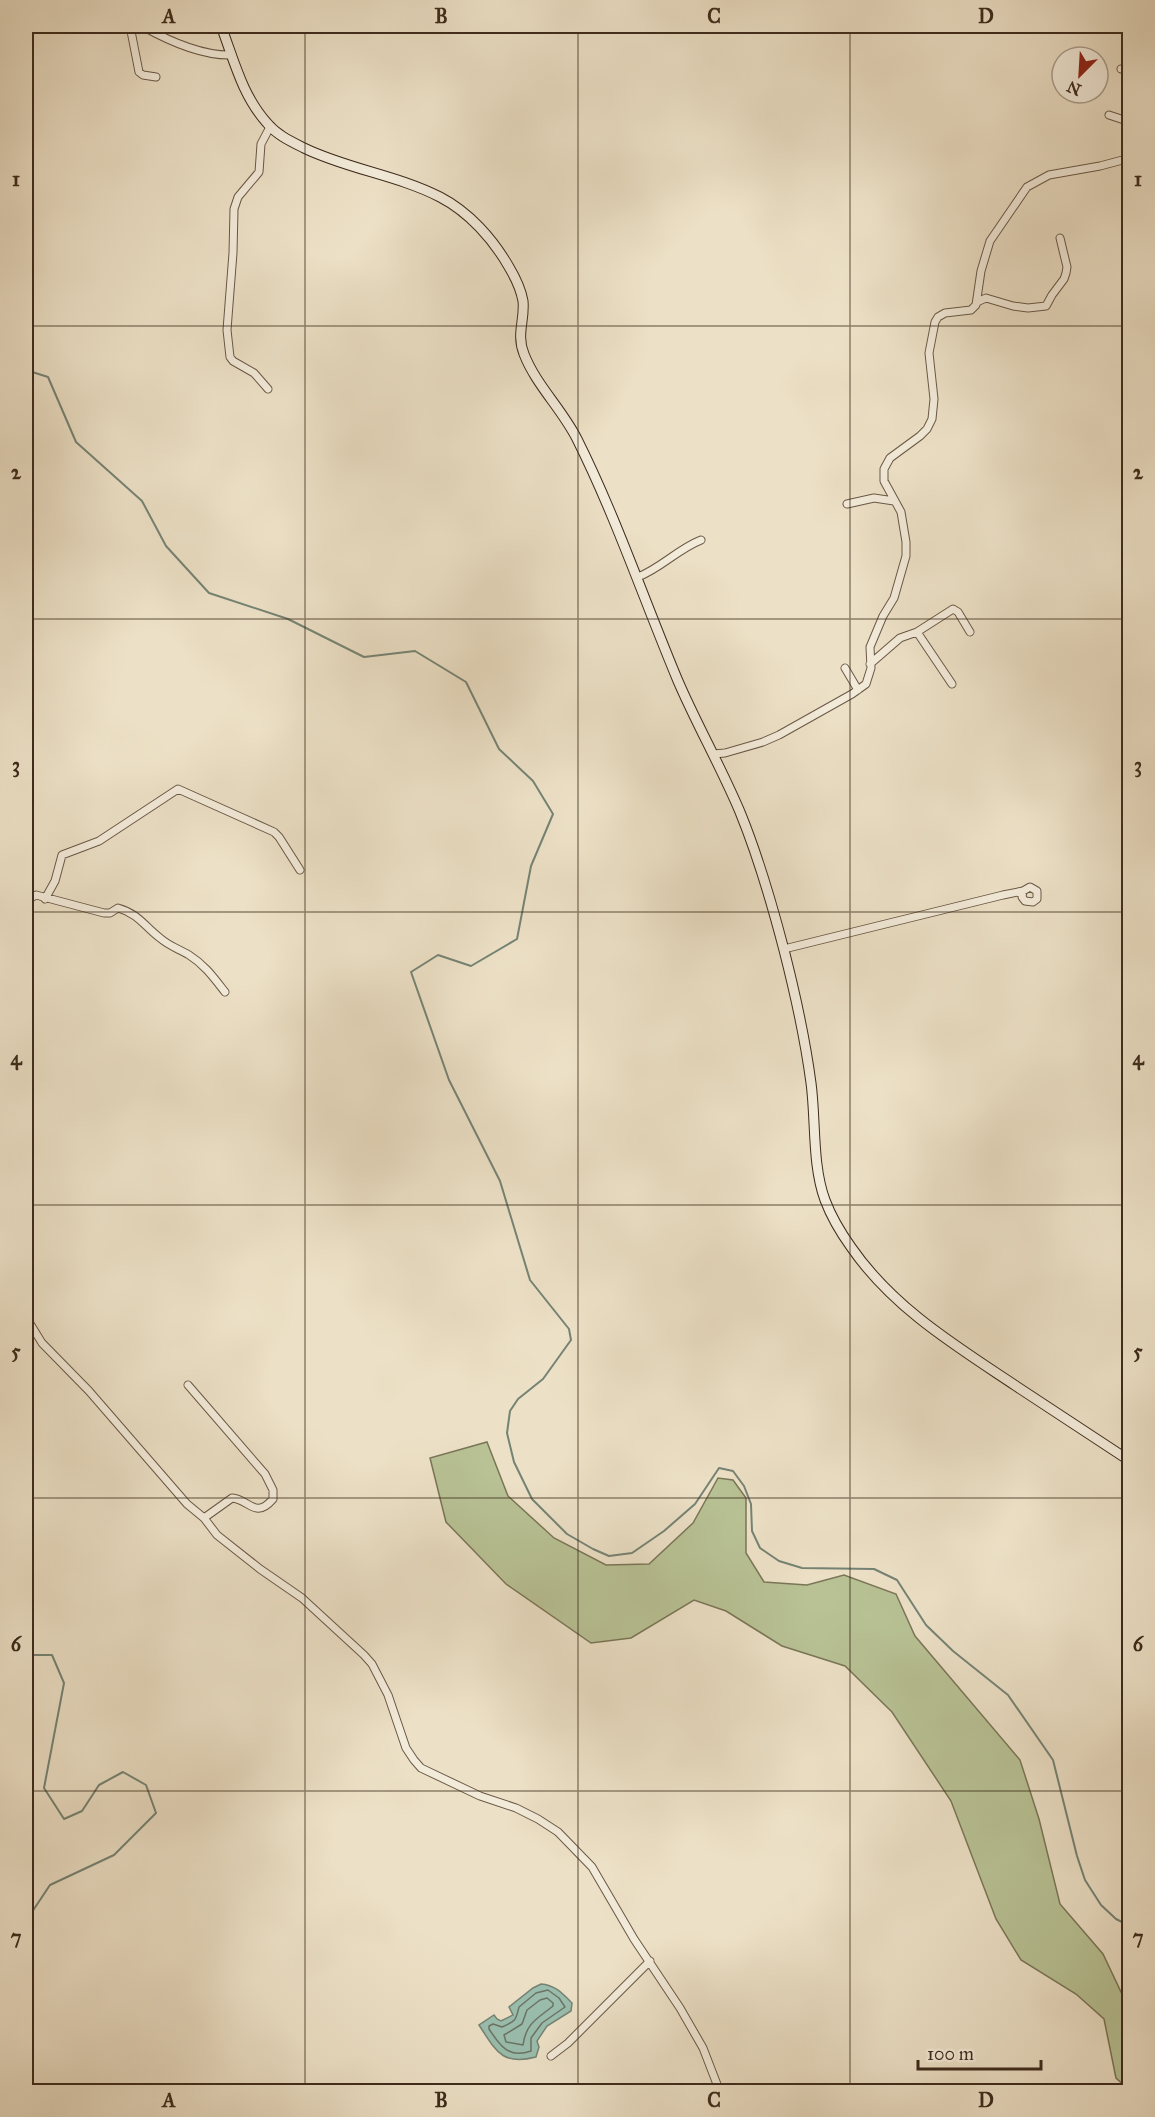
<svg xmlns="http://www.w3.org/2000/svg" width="1155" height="2117" font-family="'IM FELL Great Primer',serif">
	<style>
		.green { fill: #b8c295; stroke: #7a7658; stroke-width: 1.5 }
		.water { fill: #9abeae; stroke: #758374; stroke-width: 1.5 }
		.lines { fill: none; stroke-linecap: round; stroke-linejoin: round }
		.shore { stroke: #6c7465; stroke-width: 1.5 }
		.stream { stroke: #758374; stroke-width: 2 }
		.street-casing { stroke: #695846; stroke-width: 9 }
		.secondary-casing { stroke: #3d2b1c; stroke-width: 11 }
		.street { stroke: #f3ebda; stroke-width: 7 }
		.secondary { stroke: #f3ebda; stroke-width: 9 }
		.grid { fill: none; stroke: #3d2b1c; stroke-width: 1.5; stroke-opacity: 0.55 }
		.neatline { fill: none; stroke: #3d2b1c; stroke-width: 2 }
		.grid-label { font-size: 20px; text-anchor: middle; font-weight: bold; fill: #3d2b1c }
	</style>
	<rect width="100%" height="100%" fill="#ece0c6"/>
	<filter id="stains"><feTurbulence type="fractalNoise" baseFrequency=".00333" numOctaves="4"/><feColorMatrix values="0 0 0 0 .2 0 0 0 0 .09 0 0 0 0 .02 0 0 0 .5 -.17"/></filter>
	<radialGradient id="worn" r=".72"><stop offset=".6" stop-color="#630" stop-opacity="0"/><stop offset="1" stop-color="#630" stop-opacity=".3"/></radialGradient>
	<path class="green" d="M487,1442L508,1496L554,1538L606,1565L649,1564L693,1523L718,1478L733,1480L746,1498V1553L764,1582L807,1585L844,1575L896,1594L915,1636L1020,1760L1039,1819L1060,1904L1103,1954L1129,2009L1130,2068L1127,2088L1116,2078L1104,2019L1076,1994L1021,1960L996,1919L951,1801L892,1712L845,1666L782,1646L726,1611L694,1600L631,1638L591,1643L506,1584L446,1522L430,1458Z"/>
	<path class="water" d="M541,1984C555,1985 562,1993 572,2003L571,2011L547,2026L537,2041L539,2047L536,2057C502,2066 496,2051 479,2025L494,2015L497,2019L501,2021L513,2015L509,2007L533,1988Z"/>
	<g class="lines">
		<path class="shore" d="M548,1990L559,1998L565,2007L542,2023L531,2038V2051C509,2059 500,2046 489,2029V2026L493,2024L502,2027C516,2021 516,2020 519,2007L536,1993Z
			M547,1998L553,2003V2006C537,2019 526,2023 523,2045L506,2042L504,2035L522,2024L527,2010L540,2000Z"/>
		<path class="stream" d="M26,370L48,377L76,442L142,501L166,546L209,593L288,619L364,657L415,651L466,682L499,749L533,781L553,814L531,866L517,939L471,966L438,955L411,972L449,1080L500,1181L530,1280L569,1329L571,1340L543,1379L518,1399L510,1411L507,1433L514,1462L532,1499L567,1534L593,1549L609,1556L632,1553L664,1531L695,1504L719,1468L733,1471L744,1486L751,1504L752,1531L760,1548L779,1561L802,1568L874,1569L897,1580L926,1625L953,1651L1008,1695L1053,1760L1077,1856L1085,1880L1101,1905L1116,1919L1130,1926
			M26,1655H52L64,1683L44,1788L64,1819L82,1811L99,1785L123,1772L146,1785L156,1813L114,1855L50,1885L26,1921"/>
		<defs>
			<path id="street" d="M130,26L139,72L143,75L156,77
				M142,26C167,40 203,56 232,55
				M1121,69L1130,70
				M1109,115L1130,122
				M977,302L986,298L1013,306L1028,308L1046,306L1052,295L1064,279L1066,273L1067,267L1060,238
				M268,389L254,373L233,361L230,357L227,330L233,253L234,209L238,197L259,172L261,144L270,127
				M847,504L874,498L894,501
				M638,577C661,568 678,549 701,540
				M917,632L953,609L958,612L970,632
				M870,664L900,638L917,632L952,684
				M845,668L858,690
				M713,754L725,753L763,742L779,735L852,694L866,684L871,668L870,647L883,616L894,598L906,556V542L901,512L884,481V469L890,458L920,436L927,429L932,419L934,399L929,353L935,322L938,317L945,313L971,310L976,305L981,271L990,241L1027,187L1049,175L1100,166L1130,158
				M45,899L55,881L62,855L99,841L178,789L274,832L279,837L300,870
				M26,901L36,895L104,913H110L118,908C139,914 144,926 160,938C169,946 179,949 189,955C205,965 214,978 225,992
				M784,949L1003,895L1023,891L1030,887L1037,891V899L1033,902L1025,901L1022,897L1023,891
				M26,1317L42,1343L89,1391L187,1504L204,1518L217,1535L260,1569L302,1598L364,1655L372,1664L388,1695L406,1748L414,1760L421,1768L480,1796L516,1808L538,1819L558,1832L592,1867L634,1939L680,2008L703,2048L720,2092
				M188,1385L265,1474L273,1490V1499C255,1520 249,1499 232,1498L204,1518
				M551,2056L568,2043L650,1961"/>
			<path id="secondary" d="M221,26C234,60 242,95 267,123C277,135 290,141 304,148C347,169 397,175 440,197C469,212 493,239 509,267C515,277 521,290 523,301C525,320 516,334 524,354C536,385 562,409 577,439C616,517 644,600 678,681C697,725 721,767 740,812C758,856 772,904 784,950C795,993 805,1038 811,1083C816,1120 812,1165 825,1200C831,1216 841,1233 851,1247C893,1308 956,1346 1016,1386C1054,1411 1092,1436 1130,1461"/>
		</defs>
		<use href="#street" class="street-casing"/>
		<use href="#secondary" class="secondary-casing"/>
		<use href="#street" class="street"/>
		<use href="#secondary" class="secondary"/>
	</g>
	<path class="grid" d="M305,26V2092M578,26V2092M850,26V2092M26,326H1130M26,619H1130M26,912H1130M26,1205H1130M26,1498H1130M26,1791H1130"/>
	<rect width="1155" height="2117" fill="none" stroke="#ece0c6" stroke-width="66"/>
	<g transform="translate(1080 75) rotate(204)"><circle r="28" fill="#f3ebda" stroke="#aa9e8e" stroke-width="1.5"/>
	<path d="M0-4.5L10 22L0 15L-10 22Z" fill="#8f2418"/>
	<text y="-9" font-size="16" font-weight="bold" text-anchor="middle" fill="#3d2b1c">N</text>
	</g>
	<path d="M918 2060v9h123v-9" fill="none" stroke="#3d2b1c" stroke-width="3"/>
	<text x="927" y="2060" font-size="18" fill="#3d2b1c" stroke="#f3ebda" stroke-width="4.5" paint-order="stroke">100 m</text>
	<rect x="33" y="33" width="1089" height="2051" class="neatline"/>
	<g class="grid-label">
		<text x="169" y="23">A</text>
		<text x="441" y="23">B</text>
		<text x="714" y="23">C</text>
		<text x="986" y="23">D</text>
		<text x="16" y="186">1</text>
		<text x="1138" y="186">1</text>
		<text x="16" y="479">2</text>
		<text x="1138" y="479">2</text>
		<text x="16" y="772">3</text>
		<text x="1138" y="772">3</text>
		<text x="16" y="1065">4</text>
		<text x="1138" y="1065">4</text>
		<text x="16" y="1358">5</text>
		<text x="1138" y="1358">5</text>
		<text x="16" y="1651">6</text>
		<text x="1138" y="1651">6</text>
		<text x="16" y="1944">7</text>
		<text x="1138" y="1944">7</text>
		<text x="169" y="2107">A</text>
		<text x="441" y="2107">B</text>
		<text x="714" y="2107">C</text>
		<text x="986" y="2107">D</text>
	</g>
	<rect width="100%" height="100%" filter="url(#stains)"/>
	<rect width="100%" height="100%" fill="url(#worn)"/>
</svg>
